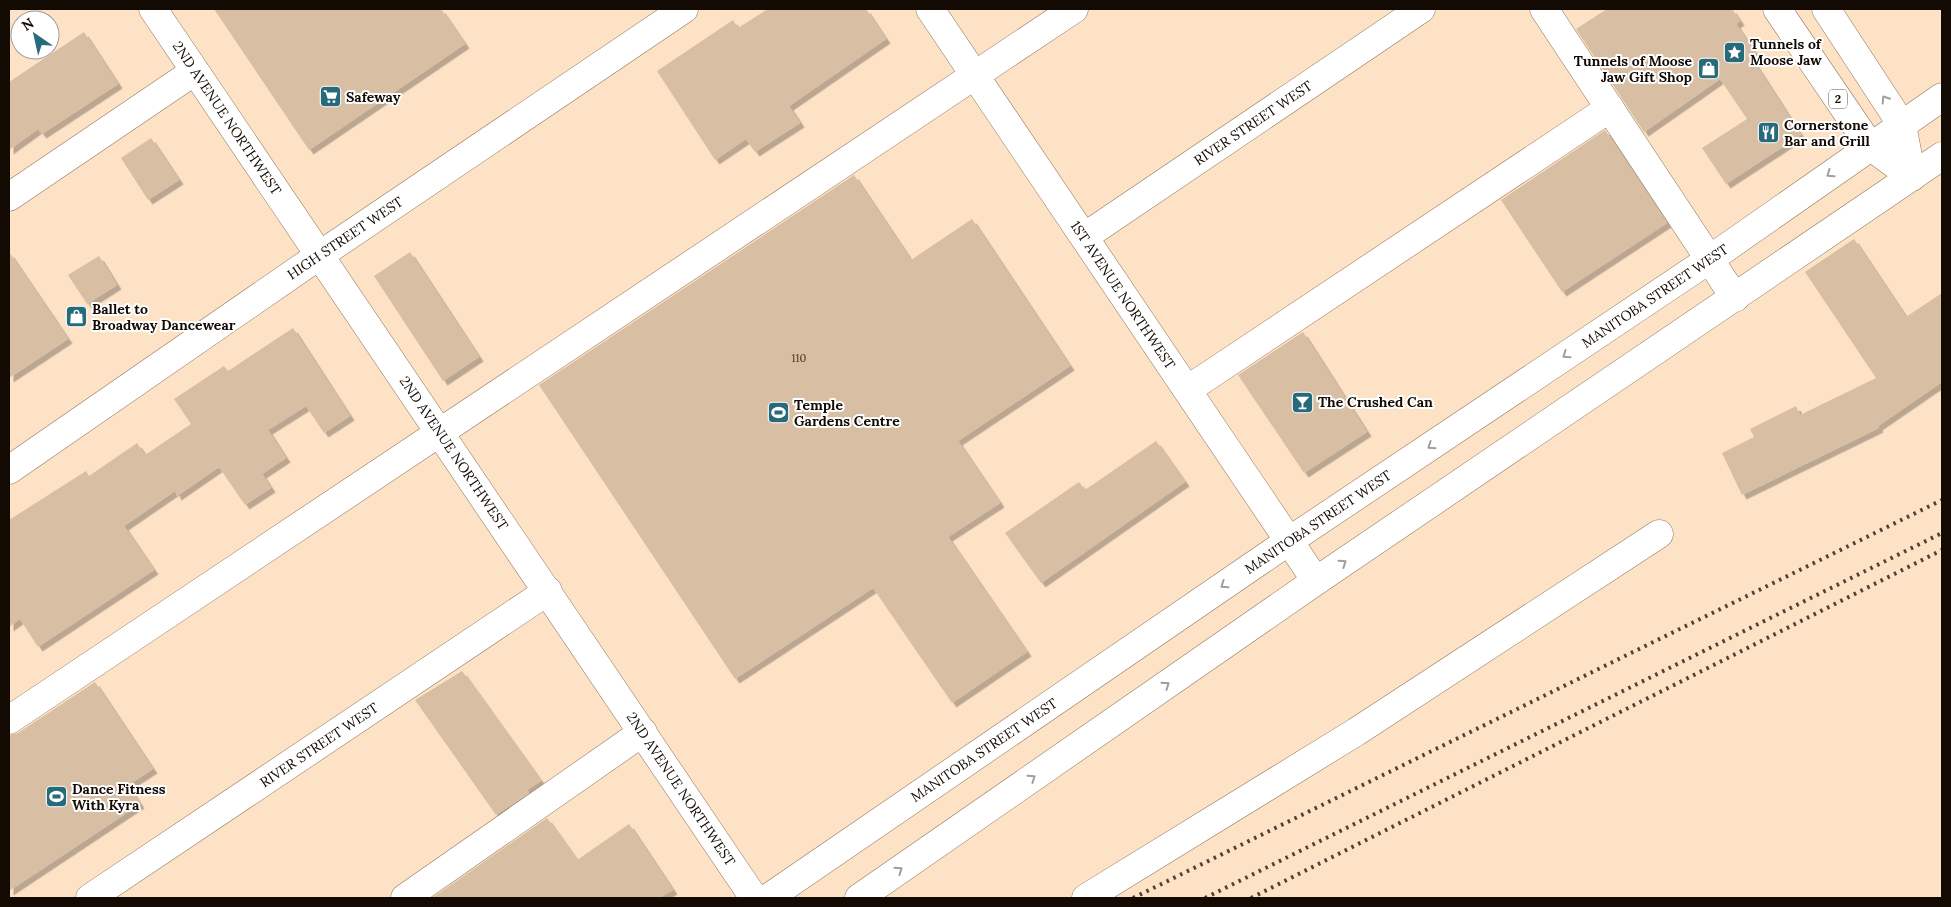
<svg xmlns="http://www.w3.org/2000/svg" width="1951" height="907" font-family="Lora,serif">
	<style>
		.building { fill: #d8bea2; filter: url(#shadow) }
		.lines { fill: none; stroke-linecap: round; stroke-linejoin: round }
		.minor-casing { stroke: #90785e; stroke-width: 29 }
		.major-casing { stroke: #90785e; stroke-width: 29 }
		.minor { stroke: #fff; stroke-width: 28 }
		.major { stroke: #fff; stroke-width: 28 }
		.rail { stroke: #4e4135; stroke-width: 4; stroke-dasharray: 2.5 5; stroke-linecap: butt }
		.oneway { stroke: #a09d9a }
		.labels { text-anchor: middle; stroke-width: 4; stroke-linejoin: round; paint-order: stroke }
		.number-label { font-size: 11px; fill: #44372b }
		.shield { fill: #fff; stroke: #59544f; stroke-width: 1 }
		.shield-label { font-size: 12px; font-weight: bold; fill: #120a03 }
		.poi-label { font-size: 14px; font-weight: bold; fill: #120a03; stroke: #fff; text-anchor: start }
		.street-label { font-size: 14px; fill: #120a03; stroke: #fff }
	</style>
	<defs>
		<filter id="shadow"><feDropShadow dx="4.5" dy="4.5" stdDeviation="0" flood-color="#0004"/></filter>
	</defs>
	<rect width="100%" height="100%" fill="#fde2c6"/>
	<path class="building" d="M214,9H441L465,44L309,150Z
		M768,9H866L886,39L789,106L800,123L755,152L746,139L715,160L657,71L733,20L738,28Z
		M1607,9H1732L1740,21L1736,24L1756,54L1751,57L1801,135L1726,184L1702,148L1747,119L1720,79L1644,132L1576,29Z
		M84,32L118,84L42,134L38,129L9,150V82Z
		M1605,130L1667,223L1562,292L1501,200Z
		M151,138L179,180L148,200L121,158Z
		M854,175L911,260L972,219L1070,366L958,441L1000,503L948,537L1027,652L952,703L873,588L735,679L539,385Z
		M1854,239L1906,317L1942,293V382L1878,426L1879,428L1742,495L1722,453L1754,437L1750,429L1796,406L1800,415L1876,378L1805,272Z
		M9,252L68,339L9,378Z
		M410,252L479,357L443,381L374,276Z
		M99,256L117,285L87,304L68,275Z
		M293,328L350,416L324,433L306,406L268,430L286,458L262,474L271,488L245,505L219,467L177,496L175,491L124,526L154,570L38,647L20,619L9,627V520L86,471L89,476L137,443L145,455L191,424L174,399L224,366L228,371Z
		M1303,332L1367,432L1304,473L1238,375Z
		M1156,441L1185,482L1041,583L1005,533L1079,482L1085,490Z
		M462,671L541,781L527,790L529,793L496,815L415,700Z
		M95,682L153,769L128,785L140,804L9,891V735L18,733Z
		M547,818L577,860L629,824L673,890L659,898H432Z"/>
	<g class="lines">
		<defs>
			<path id="minor" d="M153,9L754,898
				M930,9L1316,581
				M1544,9L1735,298
				M9,197L195,71
				M1084,237L1421,9
				M1187,390L1610,108
				M9,720L1074,9
				M90,898L548,591
				M405,898L643,732
				M1086,898L1356,732L1659,534"/>
			<path id="major" d="M1777,9L1870,146L1912,177
				M1826,9L1902,125L1912,177
				M9,470L320,255L684,9
				M768,898L1289,541L1710,259L1942,97
				M859,898L1316,581L1942,156"/>
		</defs>
		<use href="#minor" class="minor-casing"/>
		<use href="#major" class="major-casing"/>
		<use href="#minor" class="minor"/>
		<use href="#major" class="major"/>
		<path class="rail" d="M1133,898L1942,500
			M1205,898L1942,533
			M1251,898L1942,550"/>
	</g>
	<defs><path id="oneway-chevron" d="M-2-3.5L2.5 0L-2 3.5" fill="none" stroke-width="1.6" stroke-linecap="round" stroke-linejoin="round" transform="scale(1.25)"/></defs>
	<g class="oneway">
		<use href="#oneway-chevron" transform="translate(1885 99) rotate(-123)"/>
		<use href="#oneway-chevron" transform="translate(1830 174) rotate(145)"/>
		<use href="#oneway-chevron" transform="translate(1566 355) rotate(146)"/>
		<use href="#oneway-chevron" transform="translate(1431 446) rotate(146)"/>
		<use href="#oneway-chevron" transform="translate(1343 563) rotate(-34)"/>
		<use href="#oneway-chevron" transform="translate(1224 585) rotate(146)"/>
		<use href="#oneway-chevron" transform="translate(1166 685) rotate(-35)"/>
		<use href="#oneway-chevron" transform="translate(1032 778) rotate(-35)"/>
		<use href="#oneway-chevron" transform="translate(899 870) rotate(-35)"/>
	</g>
	<defs>
		<symbol id="sight-square" viewBox="-11 -11 22 22"><rect x="-9" y="-9" width="18" height="18" rx="4" fill="#276a7c" stroke="#fff"/><path d="M0-6L1.8-2.2L6-1.7L2.9 1.2L3.7 5.4L0 3.3L-3.7 5.4L-2.9 1.2L-6-1.7L-1.8-2.2Z" fill="#fff"/></symbol>
		<symbol id="shop-square" viewBox="-11 -11 22 22"><rect x="-9" y="-9" width="18" height="18" rx="4" fill="#276a7c" stroke="#fff"/><path d="M-5-2.5h2.3a2.7 3.5 0 0 1 5.4 0H5L5.5 6h-11ZM-1.5-2.5h3a1.5 2.3 0 0 0-3 0Z" fill="#fff"/></symbol>
		<symbol id="supermarket-square" viewBox="-11 -11 22 22"><rect x="-9" y="-9" width="18" height="18" rx="4" fill="#276a7c" stroke="#fff"/><path d="M-6-5.5h2.5l.6 2H6L4.5 2H-2.5L-4.4-4H-6ZM-1.5 3.2a1.3 1.3 0 1 0 .1 0ZM3 3.2a1.3 1.3 0 1 0 .1 0Z" fill="#fff"/></symbol>
		<symbol id="restaurant-square" viewBox="-11 -11 22 22"><rect x="-9" y="-9" width="18" height="18" rx="4" fill="#276a7c" stroke="#fff"/><path d="M-5-6h1v4h1v-4h1v4h1v-4h1v5L-1.5 .5V6h-2V.5L-5-1ZM5-6V6H3V1.5H1.5Q1.5-4 5-6Z" fill="#fff"/></symbol>
		<symbol id="bar-square" viewBox="-11 -11 22 22"><rect x="-9" y="-9" width="18" height="18" rx="4" fill="#276a7c" stroke="#fff"/><path d="M-6-5H6L.8 .8V4.5H3.5V6h-7V4.5H-.8V.8Z" fill="#fff"/></symbol>
		<symbol id="stadium-square" viewBox="-11 -11 22 22"><rect x="-9" y="-9" width="18" height="18" rx="4" fill="#276a7c" stroke="#fff"/><path d="M0-5a6.5 5 0 1 0 0 10a6.5 5 0 1 0 0-10ZM-3.5-1.8h7v3.6h-7Z" fill="#fff"/></symbol>
	</defs>
	<g fill-rule="evenodd">
		<use href="#sight-square" x="1722" y="40" width="25" height="25"/>
		<use href="#shop-square" x="1696" y="56" width="25" height="25"/>
		<use href="#supermarket-square" x="318" y="84" width="25" height="25"/>
		<use href="#restaurant-square" x="1756" y="120" width="25" height="25"/>
		<use href="#shop-square" x="64" y="304" width="25" height="25"/>
		<use href="#bar-square" x="1290" y="390" width="25" height="25"/>
		<use href="#stadium-square" x="766" y="400" width="25" height="25"/>
		<use href="#stadium-square" x="44" y="784" width="25" height="25"/>
	</g>
	<g class="labels">
		<g class="number-label">
			<text x="799" y="362">110</text>
		</g>
		<rect class="shield" x="1829" y="89.5" width="18" height="19" rx="4"/>
		<g class="shield-label">
			<text x="1838" y="103">2</text>
		</g>
		<g class="poi-label">
			<text x="1750" y="49">Tunnels of<tspan x="1750" dy="16">Moose Jaw</tspan></text>
			<text x="1692" y="66" text-anchor="end">Tunnels of Moose<tspan x="1692" dy="16">Jaw Gift Shop</tspan></text>
			<text x="346" y="102">Safeway</text>
			<text x="1784" y="130">Cornerstone<tspan x="1784" dy="16">Bar and Grill</tspan></text>
			<text x="92" y="314">Ballet to<tspan x="92" dy="16">Broadway Dancewear</tspan></text>
			<text x="1318" y="407">The Crushed Can</text>
			<text x="794" y="410">Temple<tspan x="794" dy="16">Gardens Centre</tspan></text>
			<text x="72" y="794">Dance Fitness<tspan x="72" dy="16">With Kyra</tspan></text>
		</g>
		<g class="street-label">
			<text transform="translate(227 118) rotate(56)" y="5">2ND AVENUE NORTHWEST</text>
			<text transform="translate(1253 123) rotate(-34)" y="5">RIVER STREET WEST</text>
			<text transform="translate(345 238) rotate(-34)" y="5">HIGH STREET WEST</text>
			<text transform="translate(1123 295) rotate(56)" y="5">1ST AVENUE NORTHWEST</text>
			<text transform="translate(1655 296) rotate(-34)" y="5">MANITOBA STREET WEST</text>
			<text transform="translate(454 453) rotate(56)" y="5">2ND AVENUE NORTHWEST</text>
			<text transform="translate(1318 522) rotate(-34)" y="5">MANITOBA STREET WEST</text>
			<text transform="translate(319 745) rotate(-34)" y="5">RIVER STREET WEST</text>
			<text transform="translate(984 750) rotate(-34)" y="5">MANITOBA STREET WEST</text>
			<text transform="translate(681 789) rotate(56)" y="5">2ND AVENUE NORTHWEST</text>
		</g>
	</g>
	<rect width="1951" height="907" fill="none" stroke="#120a03" stroke-width="20"/>
	<g transform="translate(35 35) rotate(326)"><circle r="24" fill="#ffffff" stroke="#a09d9a"/>
	<path d="M0-4L9 19L0 12L-9 19Z" fill="#276a7c"/>
	<text y="-8" font-size="14" font-weight="bold" text-anchor="middle" fill="#120a03">N</text>
	</g>
</svg>
